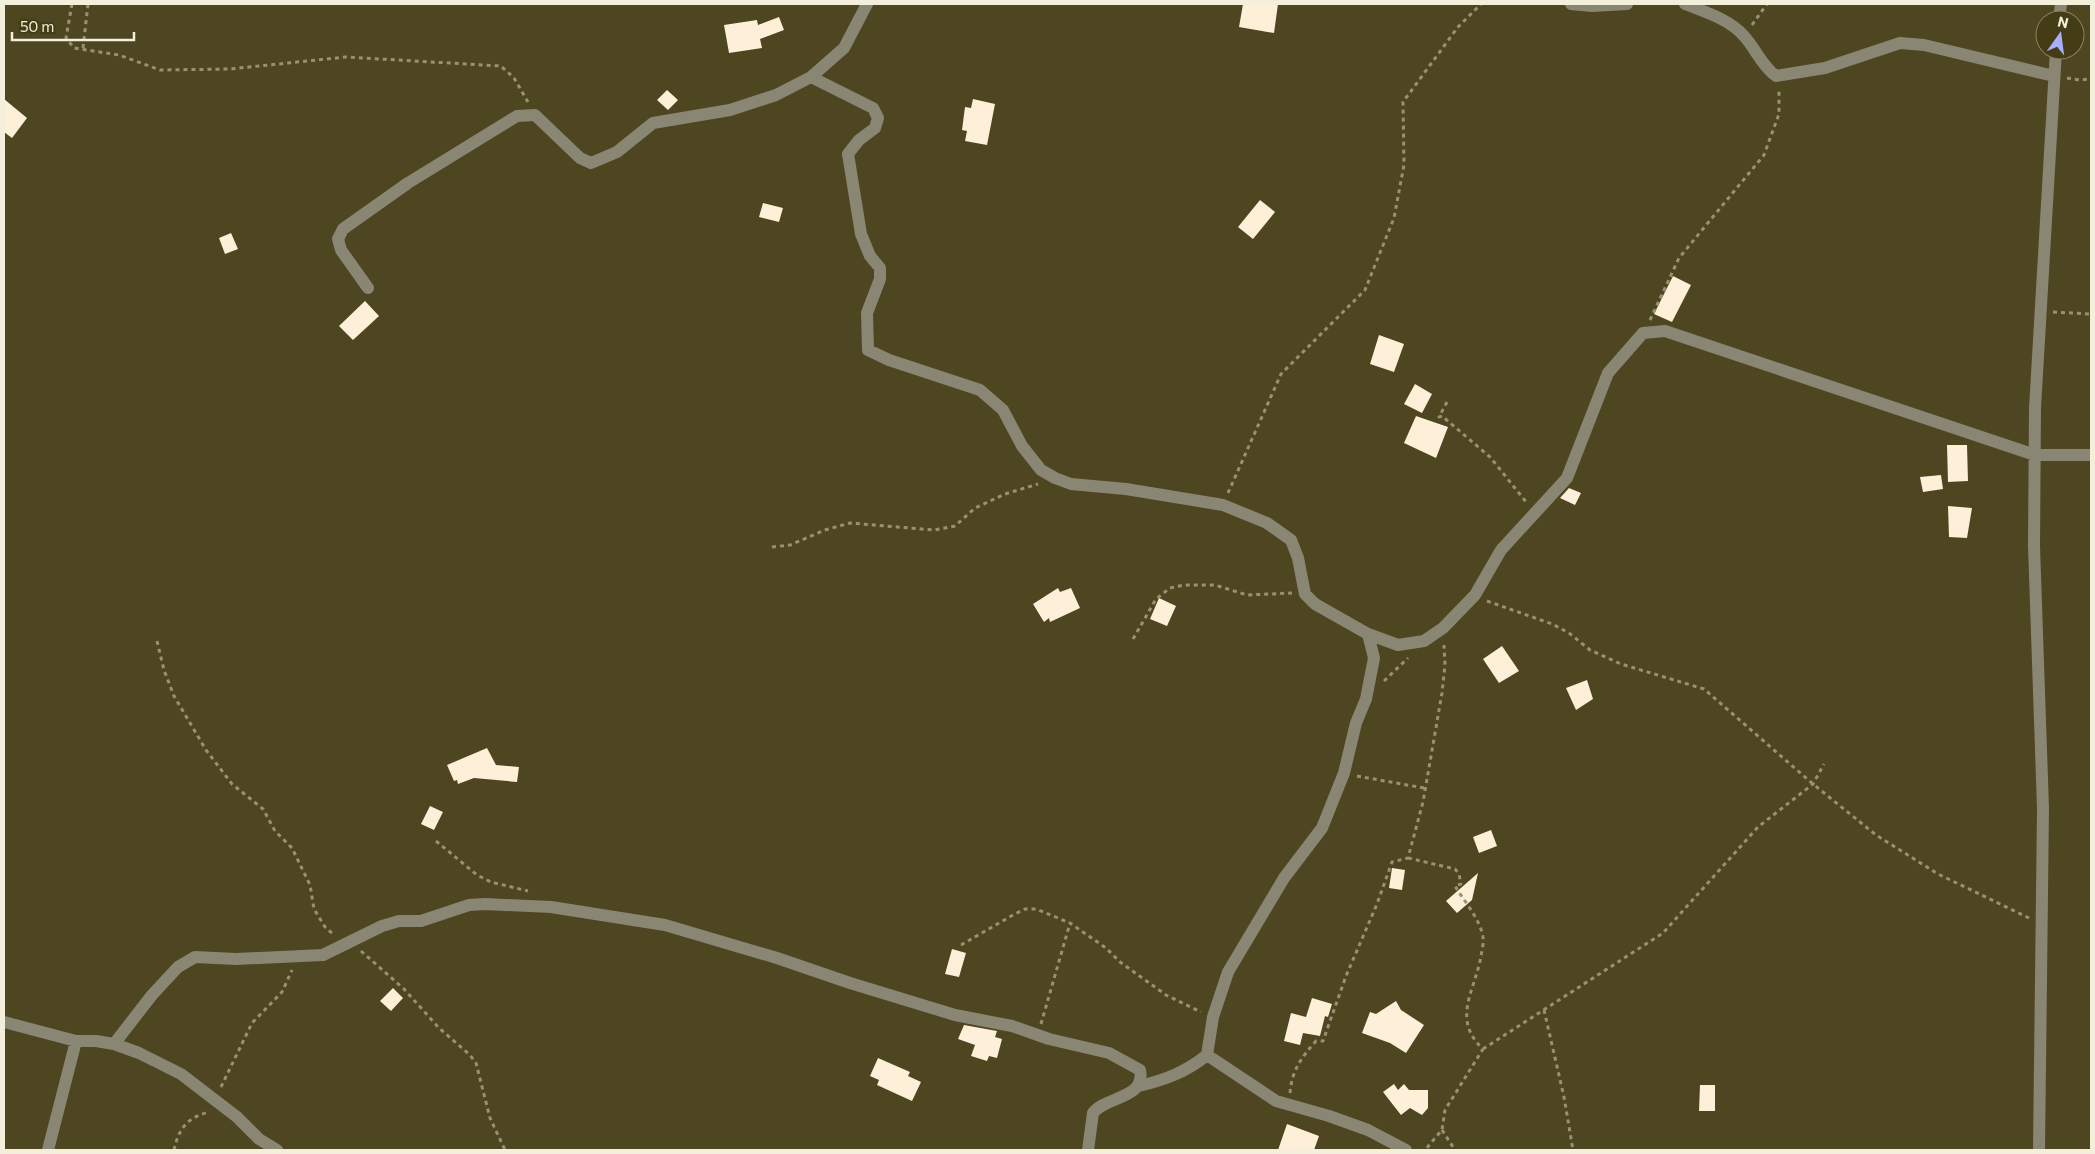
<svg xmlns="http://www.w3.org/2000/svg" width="2095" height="1154" font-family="Commissioner,sans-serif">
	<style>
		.building { fill: #feefd8 }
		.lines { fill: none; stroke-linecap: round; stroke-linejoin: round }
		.path { stroke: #989273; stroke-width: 3; stroke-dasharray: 4 4; stroke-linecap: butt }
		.minor { stroke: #898674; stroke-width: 12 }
	</style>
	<rect width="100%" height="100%" fill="#4e4620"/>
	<path class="building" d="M1243,4H1278L1274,33L1239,27Z
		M779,17L784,30L760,39L762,48L729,53L724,25L757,20L758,25Z
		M667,90L678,100L668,110L657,100Z
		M4,99L27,118L12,138L4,132Z
		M973,99L995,104L987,145L965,141L967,131L962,130L965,107L971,108Z
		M1260,200L1275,212L1253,239L1238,227Z
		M763,203L783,208L779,222L759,217Z
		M231,233L238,249L225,254L219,238Z
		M1673,276L1691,285L1672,322L1654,314Z
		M365,301L379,316L353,340L339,326Z
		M1379,335L1404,344L1394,372L1370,364Z
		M1415,384L1432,394L1422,413L1404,404Z
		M1416,416L1448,427L1436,458L1404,443Z
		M1947,445H1967L1968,481L1948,482Z
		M1941,475L1943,489L1923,492L1920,477Z
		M1569,488L1581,493L1575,505L1560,498Z
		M1948,506L1972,508L1967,538L1949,537Z
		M1058,588L1060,592L1071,588L1080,608L1050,622L1049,618L1044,622L1033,604Z
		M1159,598L1176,606L1167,626L1150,619Z
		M1502,646L1519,671L1499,683L1483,659Z
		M1587,680L1593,699L1576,710L1566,688Z
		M487,748L496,765L519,767L517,782L474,778L458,784L457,780L454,781L447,765Z
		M430,806L443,812L434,830L421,824Z
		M1491,830L1497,846L1479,853L1473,837Z
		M1392,868L1405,870L1402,890L1389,888Z
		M1478,873L1472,900L1457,913L1446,901Z
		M952,949L966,953L959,977L945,974Z
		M393,988L403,998L391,1011L380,1001Z
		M1312,998L1332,1004L1328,1017L1325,1016L1320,1036L1303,1033L1300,1045L1284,1041L1291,1013L1306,1017Z
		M1396,1001L1401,1010L1424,1025L1406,1053L1390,1043L1362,1033L1370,1012L1376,1014Z
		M964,1025L997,1031L995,1037L1002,1039L997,1058L989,1056L987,1061L971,1056L975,1045L958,1039Z
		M878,1058L910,1072L908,1076L921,1082L912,1101L877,1085L879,1080L870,1076Z
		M1394,1084L1398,1090L1404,1084L1409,1090H1428V1108L1422,1115L1410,1108L1401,1115L1383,1092Z
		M1700,1085H1715V1111H1699Z
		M1287,1124L1319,1136L1314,1150H1278Z"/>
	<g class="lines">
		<path class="path" d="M72,4L66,38L74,48L119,55L160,70L230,69L346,57L501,66L514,78L528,102
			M1752,25L1767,4
			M83,48L88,4
			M2067,78L2079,80L2091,79
			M2053,312L2091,314
			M1650,320L1679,258L1764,155L1779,114V88
			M1447,402L1439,417L1442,416L1490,457L1527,503
			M1228,493L1281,374L1365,290L1394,218L1404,165L1403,102L1458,27L1481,4
			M772,547L790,545L825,530L850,523L934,530L955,526L975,508L1005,494L1038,484
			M1487,601L1552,624L1569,633L1590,650L1621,664L1704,689L1813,784L1876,835L1938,874L2029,918
			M1133,639L1156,599L1170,588L1184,585H1215L1247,595L1292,593
			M157,641L164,670L174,696L206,750L232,784L263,809L275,831L292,848L310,885L314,909L325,927L334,935
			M1384,681L1408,658
			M1357,776L1424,788
			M436,841L477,875L491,882L528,891
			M1408,858L1455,869L1459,874L1461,884L1455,886C1464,901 1480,919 1483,937C1484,942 1482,950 1481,956C1475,991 1451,1019 1483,1049L1445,1110L1442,1130L1425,1150
			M961,945L1013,915L1025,909H1036L1070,923L1106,948L1120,962L1166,995L1201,1012
			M361,951L404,989L439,1028L470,1055L476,1063L490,1118L505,1150
			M1544,1010L1564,1097L1573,1150
			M1041,1024L1070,923
			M1483,1049L1663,933L1758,827L1813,784L1824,764
			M221,1087L252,1023L282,992L292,970
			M1290,1093C1292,1070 1301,1058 1316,1041H1323L1346,976L1377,904L1392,862L1408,858L1423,802L1442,693L1445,665L1444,645
			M1442,1130L1455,1150
			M174,1150C179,1128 187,1118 209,1112"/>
		<path class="minor" d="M1571,4L1592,6L1627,4
			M1685,4C1705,12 1729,19 1744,36C1756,49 1761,65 1776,76L1825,68L1900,43L1924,45L2054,76
			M2059,20L2061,4
			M811,77L873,108L878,118L875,128L859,140L848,154L861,234L870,256L880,268V279L867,313L868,350L889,360L980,390L1003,410L1022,446L1041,470L1055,478L1071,484L1126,489L1223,505L1267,523L1291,540L1298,558L1305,594L1315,604L1368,634L1374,658L1366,699L1356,723L1344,773L1322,828L1284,878L1228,972L1213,1017L1207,1055C1186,1072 1165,1080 1139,1086
			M368,288L341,250L338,239L343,229L408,183L517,116L535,115L580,158L591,163L617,152L653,123L730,110L776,95L811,77L844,48L867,4
			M1368,634L1398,645L1424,641L1443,628L1475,595L1501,550L1567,478L1608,373L1643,333L1665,331L2035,455H2091
			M4,1022L76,1041H96L114,1044L139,1053L181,1074L237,1117L259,1139L277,1150
			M114,1044L152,995L178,967L195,957L236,959L323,955L382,926L399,921H421L469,905L485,904L551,907L665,925L777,958L850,983L955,1015L1012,1026L1049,1039L1109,1053L1140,1070C1146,1099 1106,1096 1093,1113L1088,1150
			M1207,1055L1276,1101L1329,1116L1368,1130L1406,1150
			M48,1150L76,1041
			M2039,1150L2043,808L2034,546L2035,408L2056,50"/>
	</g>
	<rect width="2095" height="1154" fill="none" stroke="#f3efda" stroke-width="10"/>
	<g transform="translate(2060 35) rotate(14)"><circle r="24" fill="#433c15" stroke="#898464"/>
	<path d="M0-4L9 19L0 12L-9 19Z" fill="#a8b0fc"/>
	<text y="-8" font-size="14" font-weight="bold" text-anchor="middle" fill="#f3efda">N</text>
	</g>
	<path d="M12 32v8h122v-8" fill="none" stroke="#f3efda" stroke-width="2.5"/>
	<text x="20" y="32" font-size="15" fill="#f3efda" stroke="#433c15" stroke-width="4" paint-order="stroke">50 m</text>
</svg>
